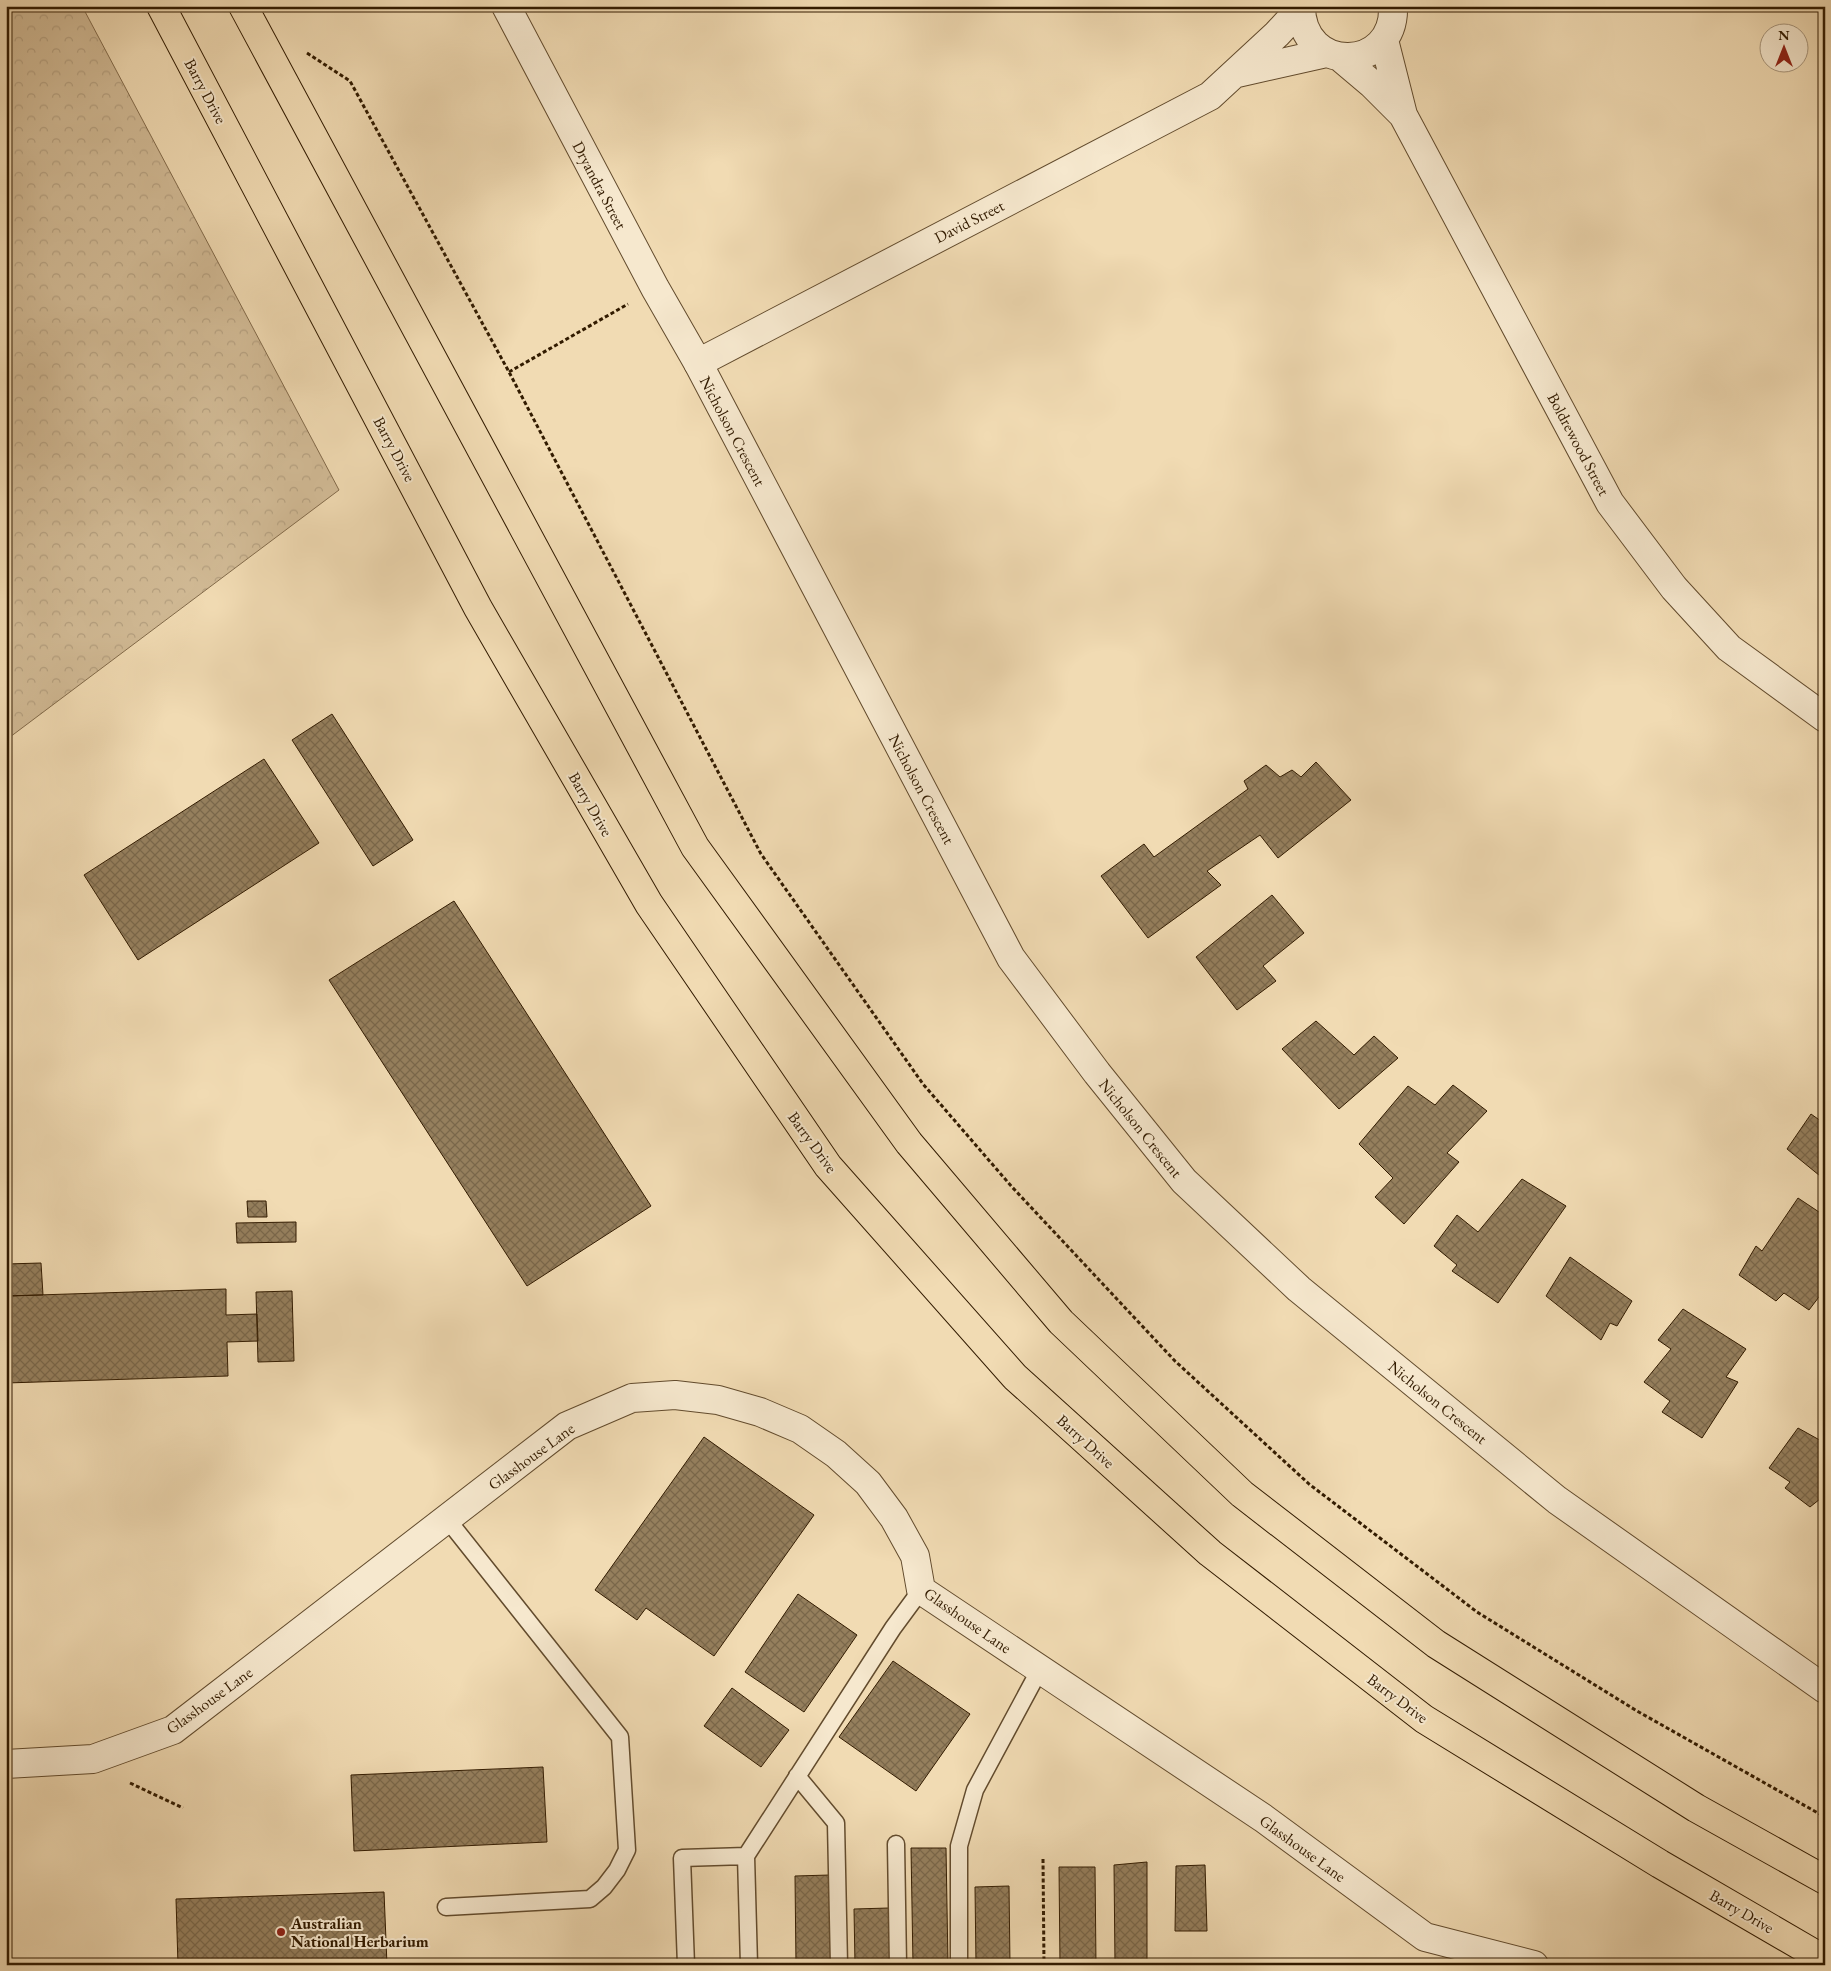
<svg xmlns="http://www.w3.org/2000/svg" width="1831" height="1971" font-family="'EB Garamond',serif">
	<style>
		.forest { fill: url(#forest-crowns); stroke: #826a4a }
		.building { fill: url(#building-cross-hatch); stroke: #321b00 }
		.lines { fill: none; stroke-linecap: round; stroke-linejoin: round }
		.service-casing { stroke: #624b2d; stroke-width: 19 }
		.minor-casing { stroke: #624b2d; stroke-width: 30 }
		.tertiary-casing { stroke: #624b2d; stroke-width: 30 }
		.primary-casing { stroke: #321b00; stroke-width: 30 }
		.path { stroke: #321b00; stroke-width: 3; stroke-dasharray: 4 2.5; stroke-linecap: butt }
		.service { stroke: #f6e8ce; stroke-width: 16 }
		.minor { stroke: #f6e8ce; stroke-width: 28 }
		.tertiary { stroke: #f6e8ce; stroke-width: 28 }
		.primary { stroke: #f1dbb3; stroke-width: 28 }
		.poi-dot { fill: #8f2418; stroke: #f6e8ce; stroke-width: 2 }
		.labels { text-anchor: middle; stroke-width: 4; stroke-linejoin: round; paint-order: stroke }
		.street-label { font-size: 16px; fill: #321b00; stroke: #f6e8ce }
		.poi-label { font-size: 16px; font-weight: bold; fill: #321b00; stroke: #f6e8ce; text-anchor: start }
	</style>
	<defs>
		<pattern id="forest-crowns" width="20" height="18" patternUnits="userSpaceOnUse" patternTransform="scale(1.25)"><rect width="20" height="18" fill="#d1ba95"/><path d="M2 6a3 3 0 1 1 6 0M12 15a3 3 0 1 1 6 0" fill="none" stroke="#b49f7f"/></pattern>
		<pattern id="building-cross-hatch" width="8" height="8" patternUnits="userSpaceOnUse" patternTransform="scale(1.25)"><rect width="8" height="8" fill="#957f5d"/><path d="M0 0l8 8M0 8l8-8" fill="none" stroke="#7a674a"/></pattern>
	</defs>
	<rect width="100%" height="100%" fill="#f1dbb3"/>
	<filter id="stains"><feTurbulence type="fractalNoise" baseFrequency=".004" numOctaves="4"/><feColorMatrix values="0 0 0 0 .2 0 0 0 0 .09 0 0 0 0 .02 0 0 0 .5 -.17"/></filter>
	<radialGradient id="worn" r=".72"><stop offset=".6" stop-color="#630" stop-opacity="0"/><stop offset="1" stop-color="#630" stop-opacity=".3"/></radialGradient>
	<path class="forest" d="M6,6H82L339,490L6,740Z"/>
	<path class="building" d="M332,714L413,840L373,866L292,740Z
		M264,759L319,843L138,960L84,875Z
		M1316,762L1351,800L1278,858L1260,835L1207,871L1221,885L1148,938L1101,876L1144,844L1154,857L1248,789L1244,781L1266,765L1280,777L1292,770L1301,777Z
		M1272,895L1304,933L1263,966L1276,981L1237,1010L1196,957Z
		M454,901L651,1206L527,1286L329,980Z
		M1316,1021L1354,1055L1374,1036L1398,1058L1339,1109L1282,1049Z
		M1453,1085L1487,1111L1447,1153L1459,1162L1404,1224L1375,1197L1393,1178L1359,1144L1408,1086L1435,1105Z
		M1811,1114L1825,1124V1180L1787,1149Z
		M1522,1179L1566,1206L1498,1303L1452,1271L1457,1265L1434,1246L1457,1215L1478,1232Z
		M1798,1198L1825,1216V1289L1809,1310L1784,1293L1776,1301L1739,1275L1756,1246L1762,1251Z
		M247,1201H266L267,1217H248Z
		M296,1222V1242L237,1243L236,1223Z
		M1570,1257L1632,1301L1617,1326L1610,1323L1601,1340L1546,1296Z
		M41,1263L43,1295L7,1296L6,1264Z
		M226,1289V1315L257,1314L258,1341L227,1342L228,1376L6,1383V1296Z
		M292,1291L294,1361L258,1362L256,1292Z
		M1683,1309L1746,1349L1726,1377L1738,1382L1702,1438L1662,1412L1670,1401L1644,1382L1671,1349L1658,1340Z
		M1798,1428L1825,1443V1503L1820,1499L1810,1507L1785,1488L1790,1482L1769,1468Z
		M704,1437L814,1515L714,1656L646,1608L637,1620L595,1590Z
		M798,1594L857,1635L804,1712L745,1672Z
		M893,1661L970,1714L916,1791L839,1737Z
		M732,1688L789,1730L761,1767L704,1726Z
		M543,1767L547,1842L354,1851L351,1775Z
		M911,1848H946L948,1965H913Z
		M1147,1862V1965H1115L1114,1865Z
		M1205,1865L1207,1931H1175L1176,1866Z
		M1059,1867H1095L1096,1965H1060Z
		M830,1875L831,1965H796L795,1876Z
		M1009,1886L1010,1965H976L975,1887Z
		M384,1892L387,1965H178L176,1899Z
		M889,1908L890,1965H855L854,1909Z"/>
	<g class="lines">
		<defs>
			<path id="service" d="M797,1776L836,1823L839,1965
				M896,1844L898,1965
				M446,1907L590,1899L604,1887L617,1870L627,1850L620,1737L447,1519
				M686,1965L682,1858L746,1856
				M749,1965L746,1856L893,1628L921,1590
				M959,1965V1846L975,1790L1040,1669"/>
			<path id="minor" d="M698,363L1011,958L1097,1073L1184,1181L1299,1289L1557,1500L1825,1689
				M6,1764L93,1759L173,1730L567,1426L632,1398L675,1395L718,1400L760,1412L800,1429L836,1454L868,1483L894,1518L915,1556L921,1590L1263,1818L1425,1937L1534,1965"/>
			<path id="tertiary" d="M506,6L655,288L698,363L1210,96L1277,34L1301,8
				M1301,6C1301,75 1396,73 1393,6
				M1384,40L1403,115L1610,503L1674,588L1729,648L1825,718
				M1340,57L1372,84L1403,115
				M1237,73L1326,53"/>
			<path id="primary" d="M161,6L478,608L649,904L828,1166L1015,1377L1210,1553L1424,1719L1660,1864L1825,1960
				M243,6L695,847L909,1143L1061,1322L1242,1494L1436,1644L1696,1808L1825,1880"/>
		</defs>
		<use href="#service" class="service-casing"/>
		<use href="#minor" class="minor-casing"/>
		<use href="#tertiary" class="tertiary-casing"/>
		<use href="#primary" class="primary-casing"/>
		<path class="path" d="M307,53L350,81L509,372L761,854L923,1084L1012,1187L1175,1361L1309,1484L1477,1612L1637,1711L1825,1817
			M509,372L628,304
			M130,1783L183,1808
			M1043,1859L1044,1965"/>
		<use href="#service" class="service"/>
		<use href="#minor" class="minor"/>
		<use href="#tertiary" class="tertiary"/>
		<use href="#primary" class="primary"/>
	</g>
	<circle class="poi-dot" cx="281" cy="1932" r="5"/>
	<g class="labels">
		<g class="street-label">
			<text transform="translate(206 91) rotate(62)" y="6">Barry Drive</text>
			<text transform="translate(600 185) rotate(62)" y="6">Dryandra Street</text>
			<text transform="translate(969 221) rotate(-27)" y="6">David Street</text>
			<text transform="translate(733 431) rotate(62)" y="6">Nicholson Crescent</text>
			<text transform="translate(1579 444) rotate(62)" y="6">Boldrewood Street</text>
			<text transform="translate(395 449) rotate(62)" y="6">Barry Drive</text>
			<text transform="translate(922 789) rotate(62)" y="6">Nicholson Crescent</text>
			<text transform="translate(591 804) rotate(60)" y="6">Barry Drive</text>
			<text transform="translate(1141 1128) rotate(51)" y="6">Nicholson Crescent</text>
			<text transform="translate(813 1142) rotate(54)" y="6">Barry Drive</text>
			<text transform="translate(1438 1402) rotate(39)" y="6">Nicholson Crescent</text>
			<text transform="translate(1086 1441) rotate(42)" y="6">Barry Drive</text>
			<text transform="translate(531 1456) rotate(-36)" y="6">Glasshouse Lane</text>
			<text transform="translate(968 1620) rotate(35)" y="6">Glasshouse Lane</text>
			<text transform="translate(1398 1698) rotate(37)" y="6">Barry Drive</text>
			<text transform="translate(209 1700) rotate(-36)" y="6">Glasshouse Lane</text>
			<text transform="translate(1303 1848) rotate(36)" y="6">Glasshouse Lane</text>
			<text transform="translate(1742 1911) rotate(30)" y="6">Barry Drive</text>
		</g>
		<g class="poi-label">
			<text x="291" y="1929">Australian<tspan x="291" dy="18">National Herbarium</tspan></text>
		</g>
	</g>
	<rect width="1831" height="1971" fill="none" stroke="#f1dbb3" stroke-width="25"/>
	<rect x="8" y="8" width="1816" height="1956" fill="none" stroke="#321b00" stroke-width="2.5"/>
	<rect x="12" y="12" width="1806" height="1946" fill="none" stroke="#321b00"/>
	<g transform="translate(1784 48)"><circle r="24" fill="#f6e8ce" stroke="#a8967c"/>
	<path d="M0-4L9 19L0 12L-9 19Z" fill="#8f2418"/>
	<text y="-8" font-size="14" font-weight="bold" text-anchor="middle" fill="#321b00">N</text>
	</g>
	<rect width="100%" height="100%" filter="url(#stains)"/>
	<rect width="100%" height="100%" fill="url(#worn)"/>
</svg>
